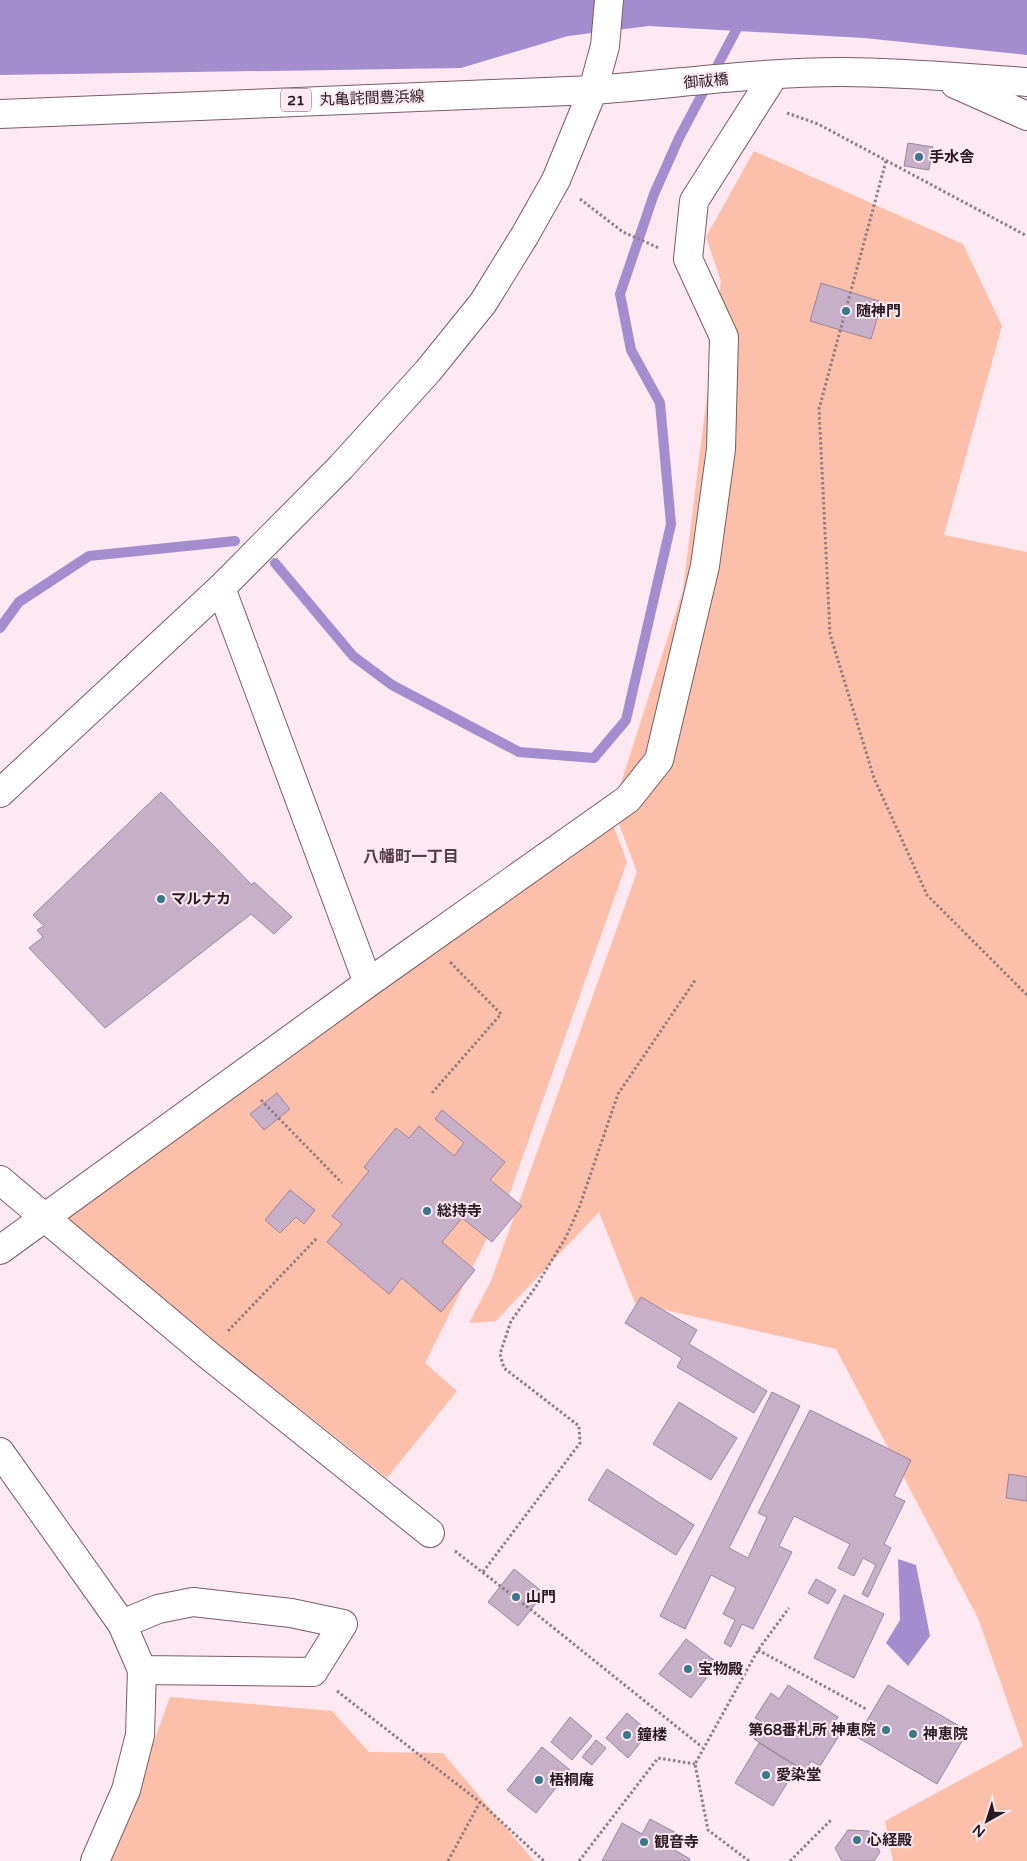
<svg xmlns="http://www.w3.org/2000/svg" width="1027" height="1861" font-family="'Varela Round','Noto Sans JP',sans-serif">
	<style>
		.green { fill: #fcbfa9 }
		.water { fill: #a48dce }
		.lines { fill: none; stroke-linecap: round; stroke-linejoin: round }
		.stream { stroke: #a48dce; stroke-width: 10 }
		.building { fill: #c8afc8; stroke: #9c859d }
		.minor-casing { stroke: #7a5b69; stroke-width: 30 }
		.tertiary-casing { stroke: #7a5b69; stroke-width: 30 }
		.primary-casing { stroke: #7a5b69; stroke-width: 30 }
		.path { stroke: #907e86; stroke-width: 3; stroke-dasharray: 2.5 2.5; stroke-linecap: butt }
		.minor { stroke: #fff; stroke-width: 28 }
		.tertiary { stroke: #fff; stroke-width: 28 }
		.primary { stroke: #fff; stroke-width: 28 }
		.poi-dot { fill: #39778d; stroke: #fee8f1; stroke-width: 2 }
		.labels { text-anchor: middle; stroke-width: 4; stroke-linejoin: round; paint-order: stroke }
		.shield { fill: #fee8f1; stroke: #68585f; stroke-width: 1 }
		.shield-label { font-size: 14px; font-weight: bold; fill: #271a20 }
		.street-label { font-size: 15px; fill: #271a20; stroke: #fee8f1 }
		.poi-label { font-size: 15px; font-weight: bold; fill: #271a20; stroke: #fee8f1; text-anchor: start }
		.neighbourhood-label { font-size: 16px; font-weight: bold; fill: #573b48; stroke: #fee8f1 }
	</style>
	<rect width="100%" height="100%" fill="#fee8f1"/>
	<path class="green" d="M754,151L963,244L1002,326L944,535L1027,552V1861H893L885,1821L1023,1746L978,1618L836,1349L635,1303L599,1212L496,1321L469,1323L491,1281L637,872L613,808L683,590L721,281L706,237Z
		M610,816L627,862L511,1190L425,1363L457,1391L387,1478L62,1221Z
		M170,1697L332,1711L369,1752L443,1753L534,1861H110Z"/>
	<path class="water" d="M0,0H1027V55L864,38L649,26L568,36L461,68L0,75Z
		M898,1559L916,1565L930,1636L908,1666L886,1643L900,1620Z"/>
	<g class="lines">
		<path class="stream" d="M275,563L353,656L392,685L519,752L594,758L626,720L671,524L660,403L631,350L620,294L654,194L679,138L752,0
			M0,628L19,602L89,556L235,541"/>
	</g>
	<path class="building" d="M908,143L933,147L929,170L904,166Z
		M821,283L882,302L871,339L810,321Z
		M161,792L252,885L254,882L292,917L274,934L251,914L105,1028L29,948L43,937L37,930L44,926L33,915Z
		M277,1093L290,1109L264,1130L250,1114Z
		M442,1110L505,1162L490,1180L522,1206L492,1242L462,1218L442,1242L475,1270L441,1312L402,1278L389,1294L327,1242L342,1224L332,1216L369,1171L364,1167L396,1128L409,1138L419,1126L454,1156L464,1143L435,1119Z
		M290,1190L315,1210L304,1224L296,1217L280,1233L265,1220Z
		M641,1297L697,1330L689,1344L767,1391L754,1413L677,1367L682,1358L625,1323Z
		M772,1392L800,1406L729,1548L748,1558L767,1517L758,1513L810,1410L911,1460L894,1496L905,1501L884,1544L891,1548L868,1597L862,1594L876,1565L863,1558L854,1576L838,1568L850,1544L794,1516L779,1546L792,1552L753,1629L742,1624L731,1647L724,1643L735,1620L723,1614L736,1588L711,1575L685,1629L660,1616Z
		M679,1402L737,1438L711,1480L653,1444Z
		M607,1469L694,1525L676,1555L588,1500Z
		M1009,1474L1027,1477V1501L1006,1498Z
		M514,1569L544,1593L518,1626L488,1602Z
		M816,1579L836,1590L828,1604L808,1593Z
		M844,1595L884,1614L854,1678L814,1658Z
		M686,1639L718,1663L691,1698L659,1674Z
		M788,1685L838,1717L833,1725L842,1731L820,1766L811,1761L805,1771L754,1739L764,1723L755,1718L771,1693L779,1699Z
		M888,1685L968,1731L937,1784L857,1737Z
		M627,1713L649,1732L628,1758L606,1738Z
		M570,1717L592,1736L572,1760L551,1742Z
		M596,1740L606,1748L592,1765L582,1757Z
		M759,1743L797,1767L773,1806L735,1783Z
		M542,1747L570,1770L536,1813L507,1790Z
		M650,1819L680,1835L673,1849L690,1859L689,1861H602L622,1823L642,1834Z
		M848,1830L869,1831L880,1852L874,1861H842L835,1848Z"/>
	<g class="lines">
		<defs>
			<path id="minor" d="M221,588L368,983
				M0,1180L207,1354L430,1533
				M0,1250L368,983L628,799L659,760L705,566L721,449L724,337L688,259L694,201L774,75
				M0,1452L122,1624L142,1670L313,1672L343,1624L291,1613L193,1602L158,1609L122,1624"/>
			<path id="tertiary" d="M955,84L1027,116
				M0,793L221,588L341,467L428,371L483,303L525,235L556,180L593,90C675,84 759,72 842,72C904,72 965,78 1027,82
				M95,1861L126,1790L140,1735L142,1670"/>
			<path id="primary" d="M0,114L593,90L605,46L609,0"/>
		</defs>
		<use href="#minor" class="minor-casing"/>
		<use href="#tertiary" class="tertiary-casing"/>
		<use href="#primary" class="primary-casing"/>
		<path class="path" d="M787,113L818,124L1027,236
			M886,161L819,409L830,634L874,778L927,895L1027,995
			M580,199L623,232L659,248
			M432,1093L501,1014L450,962
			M261,1100L342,1183
			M228,1331L317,1238
			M455,1551L530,1609L702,1747
			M483,1572L580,1443L579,1426L504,1368L500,1354L511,1321L535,1288L566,1237L579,1208L618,1094L696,979
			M758,1650L866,1709
			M337,1691L480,1802L544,1861
			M448,1861L480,1802
			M579,1861L658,1758L695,1764
			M749,1861L708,1830L695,1764L758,1650L789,1608
			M790,1861L831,1820"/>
		<use href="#minor" class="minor"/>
		<use href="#tertiary" class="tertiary"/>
		<use href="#primary" class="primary"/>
	</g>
	<g class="poi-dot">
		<circle cx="919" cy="157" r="5"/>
		<circle cx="846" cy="311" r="5"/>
		<circle cx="161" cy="899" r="5"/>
		<circle cx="427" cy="1211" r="5"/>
		<circle cx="516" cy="1597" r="5"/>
		<circle cx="688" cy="1669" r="5"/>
		<circle cx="886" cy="1730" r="5"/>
		<circle cx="913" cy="1734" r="5"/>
		<circle cx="627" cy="1735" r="5"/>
		<circle cx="766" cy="1775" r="5"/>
		<circle cx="539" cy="1780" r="5"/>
		<circle cx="857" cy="1840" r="5"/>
		<circle cx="644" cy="1842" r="5"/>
	</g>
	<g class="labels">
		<rect class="shield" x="281" y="88.5" width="30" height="23" rx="4"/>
		<g class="shield-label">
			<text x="296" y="105">21</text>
		</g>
		<g class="street-label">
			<text transform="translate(706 81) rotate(-5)" y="5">御祓橋</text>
			<text transform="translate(372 98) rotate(-2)" y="5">丸亀詫間豊浜線</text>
		</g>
		<g class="poi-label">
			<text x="929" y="162">手水舎</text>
			<text x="856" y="316">随神門</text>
			<text x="171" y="904">マルナカ</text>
			<text x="437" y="1216">総持寺</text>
			<text x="526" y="1602">山門</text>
			<text x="698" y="1674">宝物殿</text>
			<text x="876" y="1735" text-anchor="end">第68番札所 神恵院</text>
			<text x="923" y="1739">神恵院</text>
			<text x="637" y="1740">鐘楼</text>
			<text x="776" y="1780">愛染堂</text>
			<text x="549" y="1785">梧桐庵</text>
			<text x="867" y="1845">心経殿</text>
			<text x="654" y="1847">観音寺</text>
		</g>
		<g class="neighbourhood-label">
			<text x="411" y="862">八幡町一丁目</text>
		</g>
	</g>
	<g transform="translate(987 1821) rotate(219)" stroke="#fee8f1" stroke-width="4" paint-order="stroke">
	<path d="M0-4L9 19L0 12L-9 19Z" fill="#271a20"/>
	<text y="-8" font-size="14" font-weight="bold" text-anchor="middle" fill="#271a20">N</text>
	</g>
</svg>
